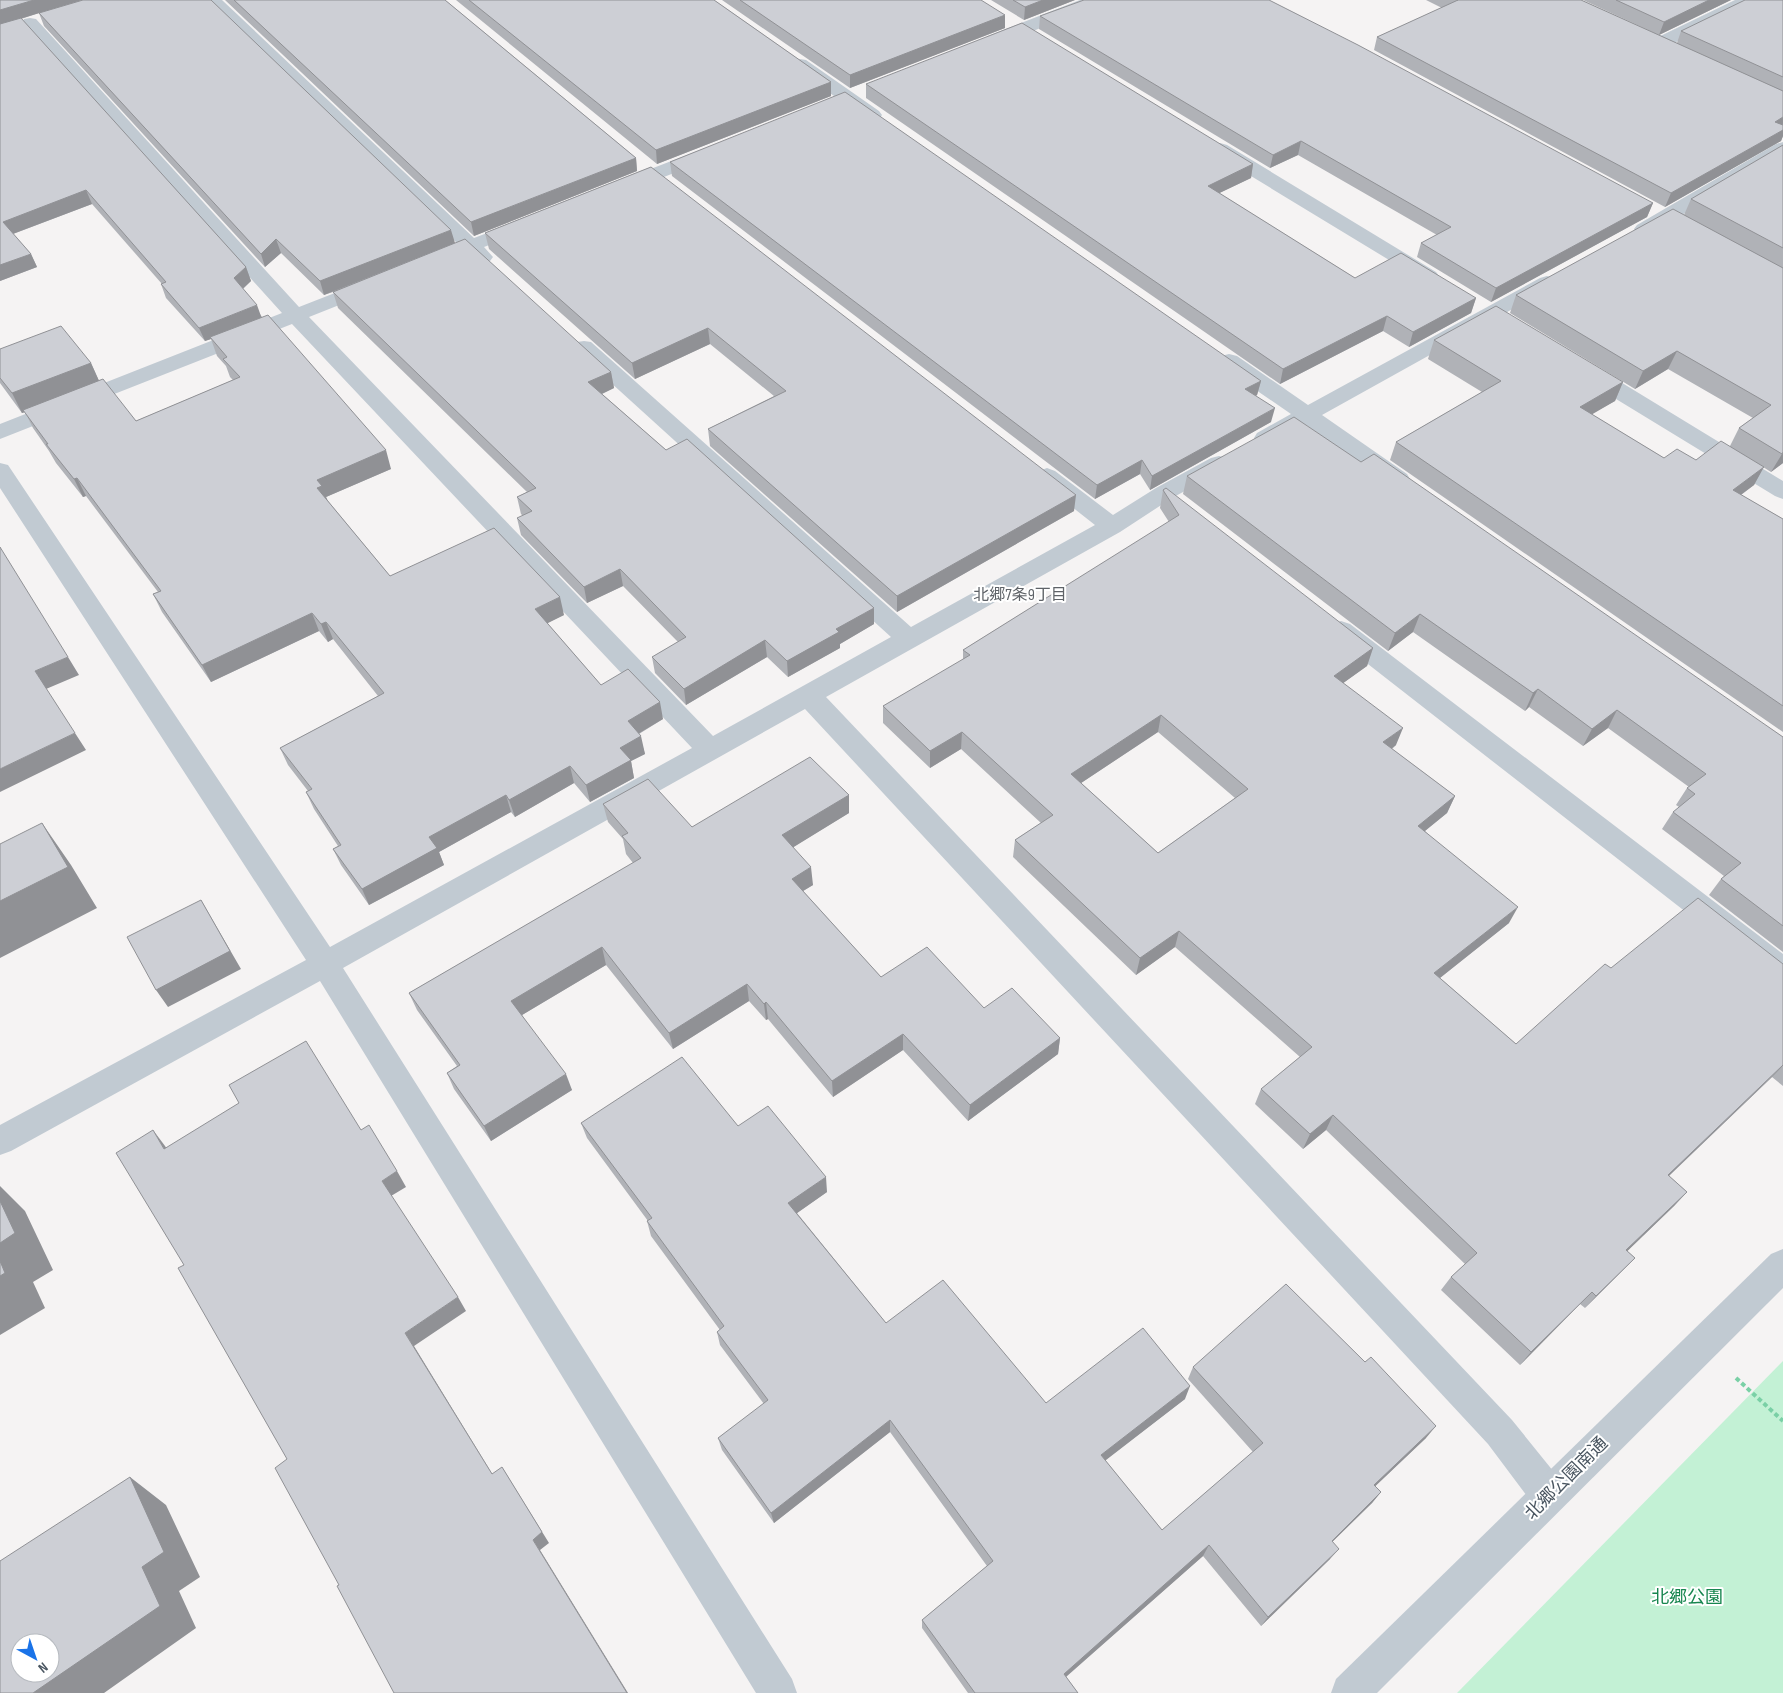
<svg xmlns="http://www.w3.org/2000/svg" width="1783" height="1693" font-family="'Sofia Sans Condensed','Noto Sans JP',sans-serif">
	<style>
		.green { fill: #c3f1d5 }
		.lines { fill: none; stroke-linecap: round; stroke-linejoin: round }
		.path { stroke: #7ad0a6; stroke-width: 4; stroke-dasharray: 4.5 3; stroke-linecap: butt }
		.minor { fill: #c1cad2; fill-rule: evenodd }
		.tertiary { fill: #c1cad2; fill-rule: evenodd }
		.wall { fill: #b0b2b7; fill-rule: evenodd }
		.shaded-wall { fill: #909195 }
		.building { fill: #cdcfd5; stroke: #909195; fill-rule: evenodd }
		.labels { text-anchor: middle; stroke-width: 4; stroke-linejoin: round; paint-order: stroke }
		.neighbourhood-label { font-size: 16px; fill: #5f6368; stroke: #fff }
		.near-street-label { font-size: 18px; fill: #4a5661; stroke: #fff }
		.near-park-label { font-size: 18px; fill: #17864f; stroke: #fff }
	</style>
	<rect width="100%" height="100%" fill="#f5f3f3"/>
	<path class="green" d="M1783,1361V1693H1457Z"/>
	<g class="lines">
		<path class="path" d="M1736,1378L1783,1421"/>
		<path class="minor" d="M204,0H222L474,238L521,220L528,222L531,226L528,230L484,247L493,257L490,261C480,264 476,261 468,254C456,259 444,266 431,263L428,259L431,255L458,244Z
			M1080,0H1103L1101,4L1000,44L994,45L988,44L985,40L988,36Z
			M1735,0H1756L1754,4L1664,48L1658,49L1652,48L1649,44L1652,40Z
			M30,18L36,19L299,307L363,282L370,280L377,282L380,286L377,290L309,317L713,736L891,637L577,352L573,347L577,342L584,341L591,342L911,627L1095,525L1039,481L1036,476L1039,471L1047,468L1055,471L1113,515L1156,488L1211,458L1219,456L1227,458L1230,463L1227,468L1172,498L1120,532L826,697L1512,1420L1562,1482L1567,1495L1562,1508L1549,1513L1536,1508L1488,1444L805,709L343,968L792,1679L797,1693H756L320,981L11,1151L0,1155V1125L306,960L0,488V463L8,465L330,947L692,748L292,324L0,439V424L282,313L24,27L22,23L24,19Z
			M800,59L806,60L879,111L882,115L879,119L873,120L867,119L794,68L791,64L794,60Z
			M1783,142V156L1651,233L1644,235L1637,233L1634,229L1637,225L1776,144Z
			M1220,143L1227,145L1436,272L1439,276L1436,280L1429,282L1422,280L1213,153L1211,149L1213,145Z
			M705,148L712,150L714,154L712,158L631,190L624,192L617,190L615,186L617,182Z
			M1547,276L1554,278L1557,282L1554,286L1322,415L1407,474L1410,479L1407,484L1399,487L1391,484L1306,425C1291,433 1274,448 1257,443L1254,438L1257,433L1291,414L1221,366L1218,361L1221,356L1229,354L1237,356L1308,405L1540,278Z
			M1588,365L1596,367L1783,481V499L1775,496L1580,377L1577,372L1580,367Z
			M1341,621L1350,624L1783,954V983L1773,980L1332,636L1329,630L1332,624Z"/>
		<path class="tertiary" d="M1783,1249V1288L1377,1693H1331L1336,1679L1771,1254Z"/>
	</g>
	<path class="wall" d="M0,0H82L455,243L611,372L614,388L602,394L666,450L874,624L840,644V648L788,677L767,657L686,705L655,673L652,657L678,642L623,586L587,603L521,535L517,518L523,516L521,514L517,497L527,492L338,308L333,292L324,295L281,253L265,267L44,26L39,13L21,19L246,267L251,281L243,289L262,317L391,469L326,497L328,501L390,576L564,615L547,623L601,685L663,719L639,734L645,754L631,761L634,778L590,802L574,783L515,817L511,812L439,852L444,865L369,905L341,865L333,849L338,846L314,809L306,792L308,791L288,765L280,748L378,696L333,639L328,642L319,631L211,682L162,612L153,594L158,592L86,496L83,497L56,463L49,451L33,428L25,412L22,413L0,383V349L91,363L99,381L136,421L233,380L230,377L226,366L217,356L211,339L205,341L166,298L161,284H162L92,204L13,234L31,254L37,267L0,281Z
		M225,0H445L636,158L637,171L474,236Z
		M456,0H714L831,82V96L657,164Z
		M722,0H981L1005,28L850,88Z
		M991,0H1075L1024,20Z
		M1426,0H1581L1677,43L1681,31L1783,0V136L1781,141L1665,207L1374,50L1377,37L1442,8Z
		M1583,0H1731L1659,35Z
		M1040,16L1653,203L1647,217L1491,302L1417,257L1421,243L1437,235L1298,155L1270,168L1039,29Z
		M866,84L1253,164L1251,178L1219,193L1355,278L1476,298L1471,313L1409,347L1383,331L1280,384L866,98Z
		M1783,145V463L1771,472L1763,467L1754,485L1741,495L1783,519V732L1390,460L1396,442L1482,392L1428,359L1434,340L1623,382L1615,401L1591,414L1664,458L1696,460L1730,446L1739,428L1753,418L1668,369L1635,389L1510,313L1516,295L1684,215L1691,199Z
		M670,162L1261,381L1257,395L1256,396L1271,422L1150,490L1140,474L1095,499L672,176Z
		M651,167L1074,511L897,612L710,446L708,429L774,396L710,344L635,379L489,249L485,233Z
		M1361,462L1783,737V952L1709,895L1721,879L1724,876L1662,829L1673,812L1679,807L1676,805L1687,788L1689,787L1608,728L1583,746L1529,707L1525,711L1413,632L1388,651L1183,494L1187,476Z
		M1163,490L1373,648L1367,666L1343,683L1396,745L1392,749L1455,796L1447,813L1425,831L1509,923L1440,978L1516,1044L1611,968L1783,964V1086L1772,1077L1669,1176L1687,1192L1674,1206L1627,1251L1635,1258L1585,1308L1580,1304L1520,1365L1441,1290L1451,1277L1465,1264L1326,1130L1303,1149L1255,1104L1261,1089L1300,1057L1175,947L1136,975L1013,857L1015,840L1041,823L961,749L930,768L883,723V706L963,660V650L1169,522L1160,508ZM1158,732L1235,798L1158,853L1081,783Z
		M849,795V813L793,847L813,885L803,891L881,977L984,1008L1060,1038L1058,1054L968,1121L903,1050L833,1097L768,1019L766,1020L749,1001L673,1049L606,965L522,1015L572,1090L491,1141L454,1089L447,1073L457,1066L417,1010L409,993L633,863L626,854L623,839L608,822L603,804L692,827Z
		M581,1123L738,1126L827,1192L797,1213L886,1323L1046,1403L1185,1399L1105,1460L1162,1530L1253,1452L1188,1379L1193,1367L1426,1438L1375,1486L1381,1492L1372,1503L1332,1542L1330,1559L1261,1626L1203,1556L1066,1677L1078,1693H968L922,1628V1620L987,1566L890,1432L774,1523L722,1450L718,1438L764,1404L720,1345L717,1332L720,1330L651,1236L647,1221H648L587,1138Z"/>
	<path class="shaded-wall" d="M34,0H82L0,25V10Z
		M1043,0H1075L1024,20L1025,7Z
		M1709,0H1731L1659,35L1664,22Z
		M1005,15V28L850,88V75Z
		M831,82V96L657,164L656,150Z
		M1783,117V127L1775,122Z
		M1783,130V136L1781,141L1665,207L1671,193Z
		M1301,141L1298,155L1270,168L1273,155Z
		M636,158L637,171L474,236L471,222Z
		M1253,164L1251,178L1205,200L1208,186Z
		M86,190L92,204L10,235L3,222Z
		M1653,203L1647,217L1491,302L1496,288Z
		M451,230L455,243L324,295L320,281Z
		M276,239L281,253L265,267L261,254Z
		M31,254L37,267L0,281V265Z
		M246,267L251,281L239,292L234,278Z
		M1476,298L1471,313L1409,347L1413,332Z
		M257,305L262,319L210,337L211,339L205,341L199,328Z
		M1387,316L1383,331L1280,384L1283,369Z
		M708,328L710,344L635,379L632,363Z
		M1677,351L1668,369L1635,389L1643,371Z
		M91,363L100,383L23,410L25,412L22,413L12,393Z
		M611,372L614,388L591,399L588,382Z
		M1261,381L1257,395L1242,403L1245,389Z
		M1623,382L1615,401L1572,426L1580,407Z
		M1275,408L1271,422L1150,490L1152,476Z
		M386,450L391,469L326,497L329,504L317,488V480Z
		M1783,452V463L1771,472L1782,454Z
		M1142,460L1140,474L1095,499L1097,485Z
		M1764,467L1754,485L1723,508L1733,490Z
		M77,478L86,496L83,497L74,479Z
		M1076,495L1074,511L897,612V596Z
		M620,569L623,586L587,603L584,587Z
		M560,597L564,615L540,627L535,609Z
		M874,608V624L840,644V648L788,677L787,661L836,629Z
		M312,613L319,631L211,682L202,665Z
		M1420,614L1413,632L1388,651L1395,633Z
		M326,622L333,639L328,642L321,624Z
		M765,640L767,657L686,705L684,689Z
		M1373,648L1367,666L1328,694L1334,676Z
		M68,657L79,675L46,689L35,671Z
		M1538,689L1529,707L1525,711L1533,693Z
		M660,702L663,719L631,738L628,721Z
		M1617,710L1608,728L1583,746L1592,729Z
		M1161,715L1158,732L1069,791L1071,774Z
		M1403,728L1396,745L1377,760L1383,742Z
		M962,732L961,749L930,768V751Z
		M75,733L86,750L0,792V769Z
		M641,736L645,754L631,761L634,778L590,802L586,785L620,748Z
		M570,766L574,783L515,817L509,800Z
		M506,795L511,812L439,852L444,865L369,905L362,889L429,837Z
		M849,795V813L784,853L782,835Z
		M1455,796L1447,813L1410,843L1418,826Z
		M42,823L71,865L97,908L0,958V901Z
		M811,867L813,885L793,897L792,879Z
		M201,900L241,969L168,1007L156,990Z
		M1518,907L1509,923L1426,989L1434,973Z
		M1179,931L1175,947L1136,975L1140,958Z
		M602,947L606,965L517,1018L511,1001Z
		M747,984L749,1001L673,1049L669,1033Z
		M766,1002L768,1019L766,1020L764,1004Z
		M903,1034V1050L833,1097L832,1081Z
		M1060,1038L1058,1054L968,1121L970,1105Z
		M1783,1066L1772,1077L1655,1189L1668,1175Z
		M566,1074L572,1090L491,1141L484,1126Z
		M1333,1115L1326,1130L1303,1149L1310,1134Z
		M153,1130L165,1146L177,1165L164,1149Z
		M397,1171L406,1187L391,1196L382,1181Z
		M826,1177L827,1192L790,1218L788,1203Z
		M0,1186L25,1211L53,1270L33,1282L45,1308L0,1335Z
		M1687,1192L1674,1206L1614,1264L1626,1250Z
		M1635,1258L1585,1308L1596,1296Z
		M1592,1292L1580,1304L1520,1365L1531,1352Z
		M458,1297L466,1311L414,1346L499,1485L492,1474L405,1333Z
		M1190,1386L1185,1399L1097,1467L1101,1455Z
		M890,1420V1432L774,1523L771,1513Z
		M1436,1426L1426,1438L1365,1496L1374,1485Z
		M502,1467L549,1543L540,1550L628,1693H627L533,1540Z
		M130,1477L166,1505L200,1577L179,1591L196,1628L104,1693H33L142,1567Z
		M1381,1492L1372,1503L1323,1551L1332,1541Z
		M1209,1545L1203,1556L1060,1682L1064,1674Z
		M1339,1549L1330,1559L1261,1626L1268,1617Z"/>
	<path class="building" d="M0,0H34L0,10Z
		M83,0H211L451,230L320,281L276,239L261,254L39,13Z
		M234,0H445L636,158L471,222Z
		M469,0H714L831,82L656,150Z
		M740,0H981L1005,15L850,75Z
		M1013,0H1043L1025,7Z
		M1084,0H1269L1358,45L1653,203L1496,288L1421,243L1451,227L1301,141L1273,155L1040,16Z
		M1457,0H1581L1783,91V117L1775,122L1783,125V130L1671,193L1377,37L1458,0Z
		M1616,0H1709L1664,22Z
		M1745,0H1783V77L1681,31Z
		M21,18L246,267L234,278L257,305L199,328L161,284L166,282L86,190L3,222L31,254L0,265V24Z
		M1022,23L1253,164L1208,186L1355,278L1401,253L1476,298L1413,332L1387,316L1283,369L866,84Z
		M845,92L1261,381L1245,389L1275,408L1152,476L1142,460L1097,485L670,162Z
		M1783,145V248L1691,199Z
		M651,167L1076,495L897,596L708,429L786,391L708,328L632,363L485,233Z
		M1673,209L1783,268V452L1782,454L1739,428L1771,405L1677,351L1643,371L1516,295Z
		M465,239L611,372L588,382L666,450L687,439L874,608L836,629L839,632L787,661L765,640L684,689L652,657L686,637L620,569L584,587L517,518L532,511L517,497L536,488L333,292Z
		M1496,306L1623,382L1580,407L1664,458L1677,449L1696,460L1721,441L1764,467L1733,490L1783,519V706L1396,442L1501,381L1434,340Z
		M268,315L386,450L317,480L322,486L317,488L390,576L494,528L560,597L535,609L601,685L628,669L660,702L628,721L641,736L620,748L631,760L586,785L570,766L509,800L506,795L429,837L437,848L362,889L333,849L341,845L306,792L312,789L280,748L384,693L326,622L321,624L312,613L202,665L153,594L161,591L77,478L74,479L46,444H48L23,410L103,379L136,421L240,377L223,359L227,357L210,337Z
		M61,326L91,363L12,393L0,378V349Z
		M1294,417L1361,462L1374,454L1783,737V926L1721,879L1741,863L1673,812L1695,794L1687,788L1706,774L1617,710L1592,729L1538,689L1533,693L1420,614L1395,633L1187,476Z
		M1166,488L1373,648L1334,676L1403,728L1383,742L1455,796L1418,826L1518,907L1434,973L1516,1044L1605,964L1611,968L1698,898L1783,964V1065L1668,1175L1687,1192L1626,1250L1635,1258L1596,1296L1592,1292L1531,1352L1451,1277L1477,1253L1333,1115L1310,1134L1261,1089L1312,1047L1179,931L1140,958L1015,840L1053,815L962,732L930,751L883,706L970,655L963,650L1179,515L1163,490ZM1161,715L1248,789L1158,853L1071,774Z
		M0,547L68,657L35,671L75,733L0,769Z
		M810,757L849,795L782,835L811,867L792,879L881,977L927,947L984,1008L1012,988L1060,1038L970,1105L903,1034L832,1081L766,1002L764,1004L747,984L669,1033L602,947L511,1001L566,1074L484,1126L447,1073L460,1065L409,993L641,858L622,836L628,833L603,804L648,779L692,827Z
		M42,823L68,867L0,901V844Z
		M201,900L230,951L156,990L127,937Z
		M306,1041L361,1130L369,1125L397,1171L382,1181L458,1297L405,1333L492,1474L502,1467L542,1532L533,1540L627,1693H394L337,1586L339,1585L275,1468L287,1459L178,1268L184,1265L116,1153L153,1130L164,1149L239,1103L229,1085Z
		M682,1057L738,1126L768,1106L826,1177L788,1203L886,1323L943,1280L1046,1403L1143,1328L1190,1386L1101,1455L1162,1530L1263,1443L1193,1367L1286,1284L1365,1362L1371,1357L1436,1426L1374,1485L1381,1492L1332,1541L1339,1549L1268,1617L1209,1545L1064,1674L1078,1693H975L922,1620L993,1561L890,1420L771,1513L718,1438L768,1400L717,1332L724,1326L647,1221L652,1218L581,1123Z
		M0,1201L15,1233L0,1243Z
		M0,1261L5,1273L0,1276Z
		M130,1477L164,1552L142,1567L160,1606L33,1693H0V1561ZM20,1643H50V1673H20Z"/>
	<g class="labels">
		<g class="neighbourhood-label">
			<text x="1020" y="600">北郷7条9丁目</text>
		</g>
		<g class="near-street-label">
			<text transform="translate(1566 1478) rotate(-45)" y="6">北郷公園南通</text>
		</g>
		<g class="near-park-label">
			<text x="1687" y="1603">北郷公園</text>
		</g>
	</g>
	<g transform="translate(35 1658) rotate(140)"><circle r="24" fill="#ffffff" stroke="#b7bbc0"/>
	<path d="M0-4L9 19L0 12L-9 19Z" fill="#1a73e8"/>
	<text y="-8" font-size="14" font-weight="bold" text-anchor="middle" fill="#4a5661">N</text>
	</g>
</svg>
